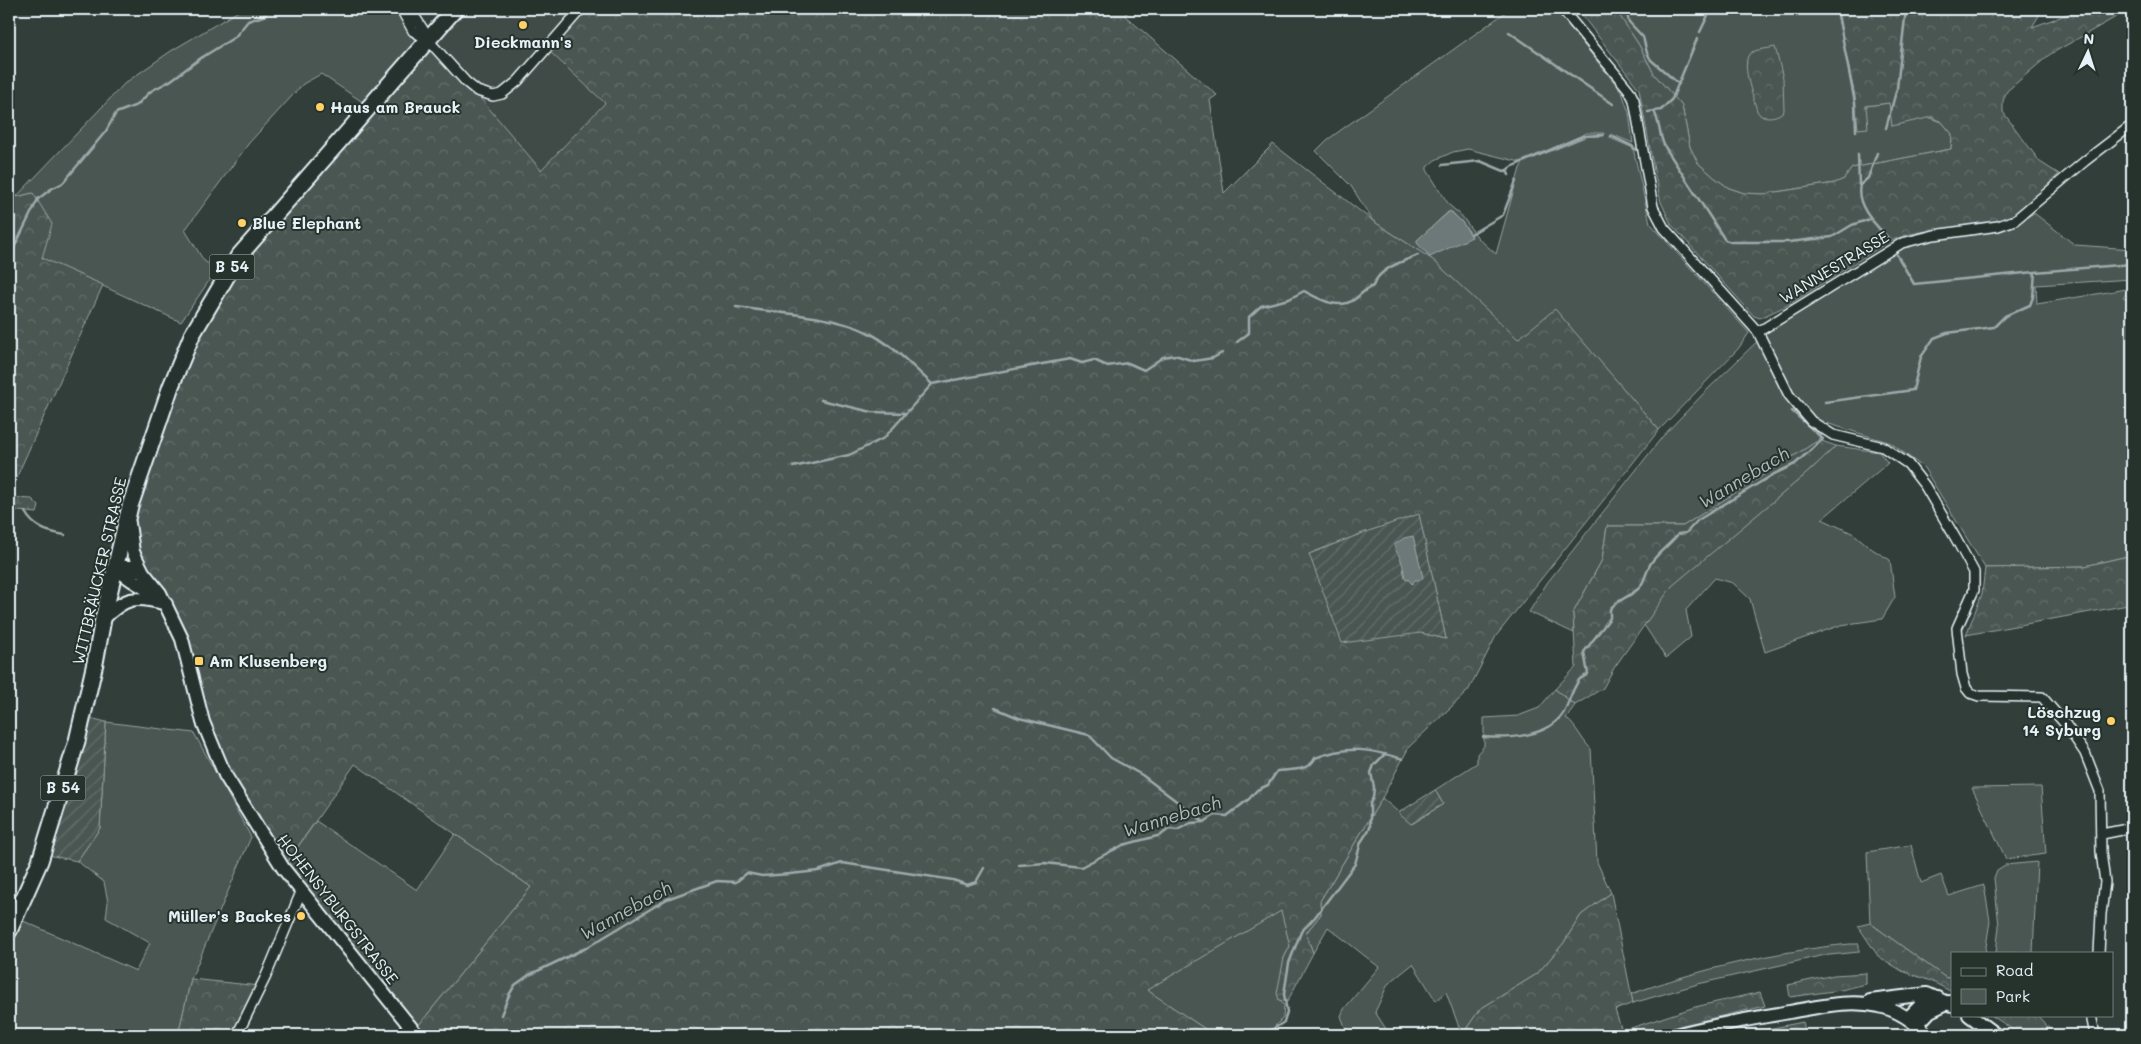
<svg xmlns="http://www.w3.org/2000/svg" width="2141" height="1044" font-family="Mali,sans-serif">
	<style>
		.built { fill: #3f4b46 }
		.green { fill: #495651; stroke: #98a4a4; fill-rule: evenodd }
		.forest { fill: url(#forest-crowns); stroke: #98a4a4; fill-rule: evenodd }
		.wetland { fill: url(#wetland-marsh); stroke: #98a4a4 }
		.garden { fill: url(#garden-furrows); stroke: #98a4a4 }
		.water { fill: #6d7978; stroke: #9ea9ab }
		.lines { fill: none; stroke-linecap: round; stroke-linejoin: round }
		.stream { stroke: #9ea9ab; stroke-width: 2.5 }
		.street-casing { stroke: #e8f1f8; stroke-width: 12 }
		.secondary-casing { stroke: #e8f1f8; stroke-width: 16 }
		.primary-casing { stroke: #e8f1f8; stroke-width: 19 }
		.street { stroke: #26332d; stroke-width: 9 }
		.secondary { stroke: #26332d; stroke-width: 12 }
		.primary { stroke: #26332d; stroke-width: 15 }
		.poi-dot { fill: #ffd166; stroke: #26332d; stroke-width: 2 }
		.labels { text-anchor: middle; stroke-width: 4; stroke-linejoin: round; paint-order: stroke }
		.shield { fill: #26332d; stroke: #aeb8bb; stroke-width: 1 }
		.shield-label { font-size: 15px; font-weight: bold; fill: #e8f1f8 }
		.poi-label { font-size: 16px; font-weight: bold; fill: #e8f1f8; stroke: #26332d; text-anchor: start }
		.street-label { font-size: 16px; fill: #e8f1f8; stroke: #26332d }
		.water-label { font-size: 18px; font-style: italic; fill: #b1bbbe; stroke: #26332d }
	</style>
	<defs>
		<pattern id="forest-crowns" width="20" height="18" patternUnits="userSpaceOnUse" patternTransform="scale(1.25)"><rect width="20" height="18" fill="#495651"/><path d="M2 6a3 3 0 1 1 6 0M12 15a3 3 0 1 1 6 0" fill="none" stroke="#636f6b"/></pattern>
		<pattern id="wetland-marsh" width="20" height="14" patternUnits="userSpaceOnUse" patternTransform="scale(1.25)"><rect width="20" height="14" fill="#495651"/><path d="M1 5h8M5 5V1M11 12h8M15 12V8" fill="none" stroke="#636f6b"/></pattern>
		<pattern id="garden-furrows" width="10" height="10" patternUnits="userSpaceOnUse" patternTransform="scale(1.25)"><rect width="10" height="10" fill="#495651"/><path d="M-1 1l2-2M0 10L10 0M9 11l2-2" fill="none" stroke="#636f6b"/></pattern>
	</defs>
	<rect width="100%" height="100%" fill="#323e39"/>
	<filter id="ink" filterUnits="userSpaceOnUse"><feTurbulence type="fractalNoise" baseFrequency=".02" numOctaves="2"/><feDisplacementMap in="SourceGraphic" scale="10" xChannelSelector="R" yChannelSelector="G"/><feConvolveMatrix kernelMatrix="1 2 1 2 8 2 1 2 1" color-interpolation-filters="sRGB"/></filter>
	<g filter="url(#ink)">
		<path class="built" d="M455,9H581L550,52L605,103L541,170L448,60L428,40Z"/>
		<path class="green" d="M242,9H401L407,23L428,40L370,107L321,74L303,84L249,143L185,230L204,261L217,269L181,322L42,258L33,193L16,197L125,83L171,51Z
			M1510,9H1555L1622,92L1629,113L1633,143L1611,134L1610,138L1633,148L1650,223L1749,333L1738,349L1659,430L1555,310L1518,340L1433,260L1373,221L1351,186L1316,151L1327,140ZM1587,133H1604V136H1588L1524,162L1520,168L1496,254L1478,238L1461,215L1449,205L1427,170V167L1435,160L1453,152L1468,149L1520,162ZM1448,212H1452L1469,231L1472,237L1417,243L1418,240Z
			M1615,9H1836L1855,96L1858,129L1865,106L1889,103L1942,122L1952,134L1951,149L1852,168L1844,179L1835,183L1763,194L1744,193L1729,188L1715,178L1698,163L1690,147L1682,106L1654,74L1639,45Z
			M2034,213L2075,245L2132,249V279L2036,285L2037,304L2132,288L2129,289L2123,298L2132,301V555L2085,566L1985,568L1924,468L1891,443L1826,423L1819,440L1683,526H1607L1602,560L1573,613L1574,633L1529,612L1547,583L1663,436L1706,391L1772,327L1890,253L1916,241L2009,228Z
			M1836,446L1879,452L1888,463L1822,519L1854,534L1872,549L1890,560L1895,597L1882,619L1841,625L1765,652L1750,599L1733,583L1715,578L1686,610L1691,637L1666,658L1644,625L1671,586L1806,474Z
			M1555,689L1575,705L1566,718C1577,727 1581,739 1591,749L1597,862L1611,893L1581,915L1563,944L1537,974L1480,1009L1462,1035L1446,992L1436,1001L1413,964L1388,984L1375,1012L1390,1035H1348L1341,1016L1344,1009L1379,967L1328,927L1313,953L1306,933L1321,914L1320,901L1382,798L1412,824L1443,804L1435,790L1477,763V754L1484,746V718L1518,716L1539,708Z
			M106,722L194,733L251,837L191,979L178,1035H9V940L21,920L136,971L150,943L106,918L108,902L104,882L77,861L100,828Z
			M2041,787L2046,854L2006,859L1972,788Z
			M316,821L417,890L455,834L531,887L414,1031L283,868Z
			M1911,845L1921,883L1941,875L1949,896L1984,885L1990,921L1985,953H1952V977L1946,978L1870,923L1867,852Z
			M2037,862L2033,953H1996L1999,926L1994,878L1997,870L2005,865Z
			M1282,910L1290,946L1284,958L1279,1000L1284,1005L1283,1018L1266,1035H1214L1146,990Z
			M1850,944H1859V952L1820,956L1698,984L1633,1003L1631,994C1700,969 1777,951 1850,944Z"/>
		<path class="forest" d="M581,9H1133L1124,15L1217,95L1210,100L1224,193L1273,144L1373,221L1433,260L1518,339L1555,309L1659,430L1496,636L1468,691L1409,747L1382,798L1320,901L1321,914L1306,933L1313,953L1287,1002L1279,1000L1277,993L1284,958L1290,946L1281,911L1147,990L1214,1035H417L414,1031L531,887L355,764L283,868L225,775L174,620L124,576L121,537L171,386L238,257L428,40L448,60L541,170L605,103L550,52ZM1419,515L1446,639L1421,633L1309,554L1363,533Z
			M1577,9H1615L1639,45L1654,74L1682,106L1690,147L1698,163L1715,178L1729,188L1744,193L1763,194L1835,183L1844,179L1852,168L1951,149L1952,134L1942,122L1932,117L1892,126L1889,103L1866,106L1868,128L1858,129L1855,96L1836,9H2043L2032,27L2082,9H2130L2049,55L2007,91L2003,101V112L2040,162L2059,174L2019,212L2008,219L1981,225L1926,231L1906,235L1888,242L1788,305L1760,318L1754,316L1671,224L1661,202L1655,176L1639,89Z
			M1775,47L1783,78L1784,111C1777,117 1771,118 1761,116L1757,111C1754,98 1738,59 1752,52C1758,49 1768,49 1775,47Z
			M33,193L52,224L42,258L103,285L9,494V205L16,197Z
			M1819,440L1836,446L1806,474L1672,586L1614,668L1603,688L1575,705L1555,689L1576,667L1573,613L1602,560L1607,526H1683Z
			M2132,555V618L2128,605L1966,635L1982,594L1985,568L2085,566Z
			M1611,893L1633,1003L1615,1010L1622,1031L1695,1007L1760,992L1765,1006L1683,1025L1650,1035H1462L1480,1009L1537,974L1563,944L1581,915Z
			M1870,923L1946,978L1952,977V992L1931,981L1902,971L1878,956L1858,926Z
			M1866,973V984L1841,990L1790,997L1788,985L1834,975Z
			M191,979L260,986L241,1027L258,1035H178Z
			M1991,1015H2037L2055,1035H2021Z
			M1803,1022L1806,1035H1738Z"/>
		<path class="wetland" d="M13,498L32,499L39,506L37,513L10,510L9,501Z"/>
		<path class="garden" d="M1419,514L1446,639L1421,633L1342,643L1309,554L1363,533Z
			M90,718L106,722L100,828L77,861L48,855Z
			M1435,790L1443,804L1411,824L1398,813Z"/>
		<path class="water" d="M1450,211L1462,222L1472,237L1430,257L1417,243V240Z
			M1413,536L1423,577L1421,580H1415L1412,584L1408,579L1406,580C1403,573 1404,567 1401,560C1399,554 1395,551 1394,545L1404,538Z"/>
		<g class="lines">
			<path class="stream" d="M1493,9V10
				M1626,9L1629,22L1643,37L1647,53L1651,60L1679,84
				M1837,9L1855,103L1856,131
				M1509,32L1613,104
				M1700,32L1711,9
				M1654,111C1660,123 1659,136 1665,147L1725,240L1731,242H1789L1832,237L1852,225L1870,219
				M1648,112L1661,110L1672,99L1697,39
				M1886,128L1897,88L1906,9
				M1611,136L1632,146L1636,150
				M1877,153L1868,178L1860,185C1855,206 1876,225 1889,239
				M1858,154L1859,185
				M1442,165L1480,161L1504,171L1507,170
				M1509,175L1507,170L1511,167L1583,136L1603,135
				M1471,234L1503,215L1516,181
				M1897,255L1914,284L2035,272
				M9,258L38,199L51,189L63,183L106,131L116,113L137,105L151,91L170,81L201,58L235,37L248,21L266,15
				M736,307C774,313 833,315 867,332C891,343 912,366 932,384
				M1237,342L1249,333V317L1261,306L1289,299L1304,291C1319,299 1339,311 1355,299C1362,294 1363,290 1373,286C1379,268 1402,262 1418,255
				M932,384L1070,359L1082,363L1094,360L1107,366L1128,363L1144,370L1163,357L1175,355L1194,361L1213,358L1222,353
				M821,400L872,412L905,413
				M1825,402L1913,390L1921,357L1934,338L1947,333L1994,327L2005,316L2030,305L2033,297L2035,272L2132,264
				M793,467L849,455L884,438L932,384
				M25,512C34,528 47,532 65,535
				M995,708L1019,718L1089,735L1111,758L1142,775L1204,822
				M1483,737C1509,739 1549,737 1564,712C1569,702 1572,690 1579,680C1581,677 1585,677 1588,674L1584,652L1610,618V609C1617,600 1630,597 1639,588C1645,582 1646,571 1651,563C1658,552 1670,545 1678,534L1686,533L1698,520L1774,474L1795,464L1823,439L1792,411
				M1019,865L1045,863L1081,867L1123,845L1161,835L1169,829L1177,830L1191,823L1204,822L1215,815L1227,816L1249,799L1257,790L1268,785L1277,771C1290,769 1309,772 1315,758C1349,745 1369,749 1403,759
				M501,1015L509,995L515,985L529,975L586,948L667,899L717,881L736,882L747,873L762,876L790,874L818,871L842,863L953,880L967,885L976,882L984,868
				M1264,1035L1284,1022L1287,1012L1284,994L1289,963L1301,932L1315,917L1355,864L1361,842L1370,828V803L1373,798L1374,787L1371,773L1374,765L1385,754"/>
			<defs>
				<path id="street" d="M401,9L413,31L428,40L466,82L477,91L493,96L502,94L518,81L581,9
					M410,9L424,31L428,40
					M1562,9L1629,90L1634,100L1653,207L1664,228L1758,332L1789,395L1811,421L1833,435L1883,447L1908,464L1925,486L1956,539L1974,572V590L1957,628L1962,674L1966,688L1970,693L1979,696L2042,697L2066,725L2085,753L2100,791L2101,852L2105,882L2101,914L2099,953
					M1758,332L1902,243L1934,235L1998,226L2015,220L2085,161L2132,125
					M2102,834L2132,828
					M2091,1015L2095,1035
					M237,1035L266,976L301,892"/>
				<path id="secondary" d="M129,523L133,552L143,572
					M116,567H130L143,572L160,593L182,639L203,722L225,775L283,868L417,1035
					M116,567C127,580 144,586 158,597
					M103,619C125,597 135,595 166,604
					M1870,1001L1927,994L1952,1005
					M1969,1015L1996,1035
					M1908,1018L1924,1002L1938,998
					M1917,1025L1930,1011L1949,1002
					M1676,1035C1713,1025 1751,1019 1789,1012C1819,1007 1849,999 1879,1006C1899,1010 1914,1022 1928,1035"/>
				<path id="primary" d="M9,931L40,861L77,741L95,663L103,619L130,506L171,386L192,335L238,257L455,9"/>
			</defs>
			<use href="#street" class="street-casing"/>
			<use href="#secondary" class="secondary-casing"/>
			<use href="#primary" class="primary-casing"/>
			<use href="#street" class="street"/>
			<use href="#secondary" class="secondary"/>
			<use href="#primary" class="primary"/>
		</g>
	</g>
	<g class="poi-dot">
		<circle cx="523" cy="25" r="5"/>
		<circle cx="320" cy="107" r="5"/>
		<circle cx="242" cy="223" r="5"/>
		<rect x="194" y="656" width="10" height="10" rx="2.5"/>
		<circle cx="2111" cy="721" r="5"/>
		<circle cx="301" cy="916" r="5"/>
	</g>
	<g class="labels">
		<g class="shield">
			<rect x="209.5" y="254.5" width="45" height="25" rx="4"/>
			<rect x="40.5" y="775.5" width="45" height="25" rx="4"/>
		</g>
		<g class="shield-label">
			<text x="232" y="272">B 54</text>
			<text x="63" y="793">B 54</text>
		</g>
		<g class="poi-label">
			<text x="523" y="48" text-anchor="middle">Dieckmann's</text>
			<text x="330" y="113">Haus am Brauck</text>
			<text x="252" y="229">Blue Elephant</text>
			<text x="209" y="667">Am Klusenberg</text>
			<text x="2101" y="718" text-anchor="end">Löschzug<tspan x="2101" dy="18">14 Syburg</tspan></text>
			<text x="291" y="922" text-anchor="end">Müller's Backes</text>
		</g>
		<g class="street-label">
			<text transform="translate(1834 267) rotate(-31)" y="6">WANNESTRASSE</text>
			<text transform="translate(99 571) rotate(-77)" y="6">WITTBRÄUCKER STRASSE</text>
			<text transform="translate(338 909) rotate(52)" y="6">HOHENSYBURGSTRASSE</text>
		</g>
		<g class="water-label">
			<text transform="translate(1744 478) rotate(-31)" y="6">Wannebach</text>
			<text transform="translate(1172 817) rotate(-17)" y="6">Wannebach</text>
			<text transform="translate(626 911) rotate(-29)" y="6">Wannebach</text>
		</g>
	</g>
	<rect width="2141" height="1044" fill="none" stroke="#26332d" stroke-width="30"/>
	<rect x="15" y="15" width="2111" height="1014" fill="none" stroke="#e8f1f8" stroke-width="2" filter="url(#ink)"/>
	<rect x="1951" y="952" width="162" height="65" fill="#26332d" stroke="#747f7e"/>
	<rect x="1961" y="968" width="25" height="8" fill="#26332d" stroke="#747f7e"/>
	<text x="1996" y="976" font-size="15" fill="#e8f1f8">Road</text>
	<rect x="1961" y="989" width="25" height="15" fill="#495651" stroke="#747f7e"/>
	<text x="1996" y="1002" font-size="15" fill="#e8f1f8">Park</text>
	<g transform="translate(2088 52) rotate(4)" stroke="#26332d" stroke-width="4" paint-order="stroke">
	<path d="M0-4L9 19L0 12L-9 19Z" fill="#e8f1f8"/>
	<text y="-8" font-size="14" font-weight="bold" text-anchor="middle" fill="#e8f1f8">N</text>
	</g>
</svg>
